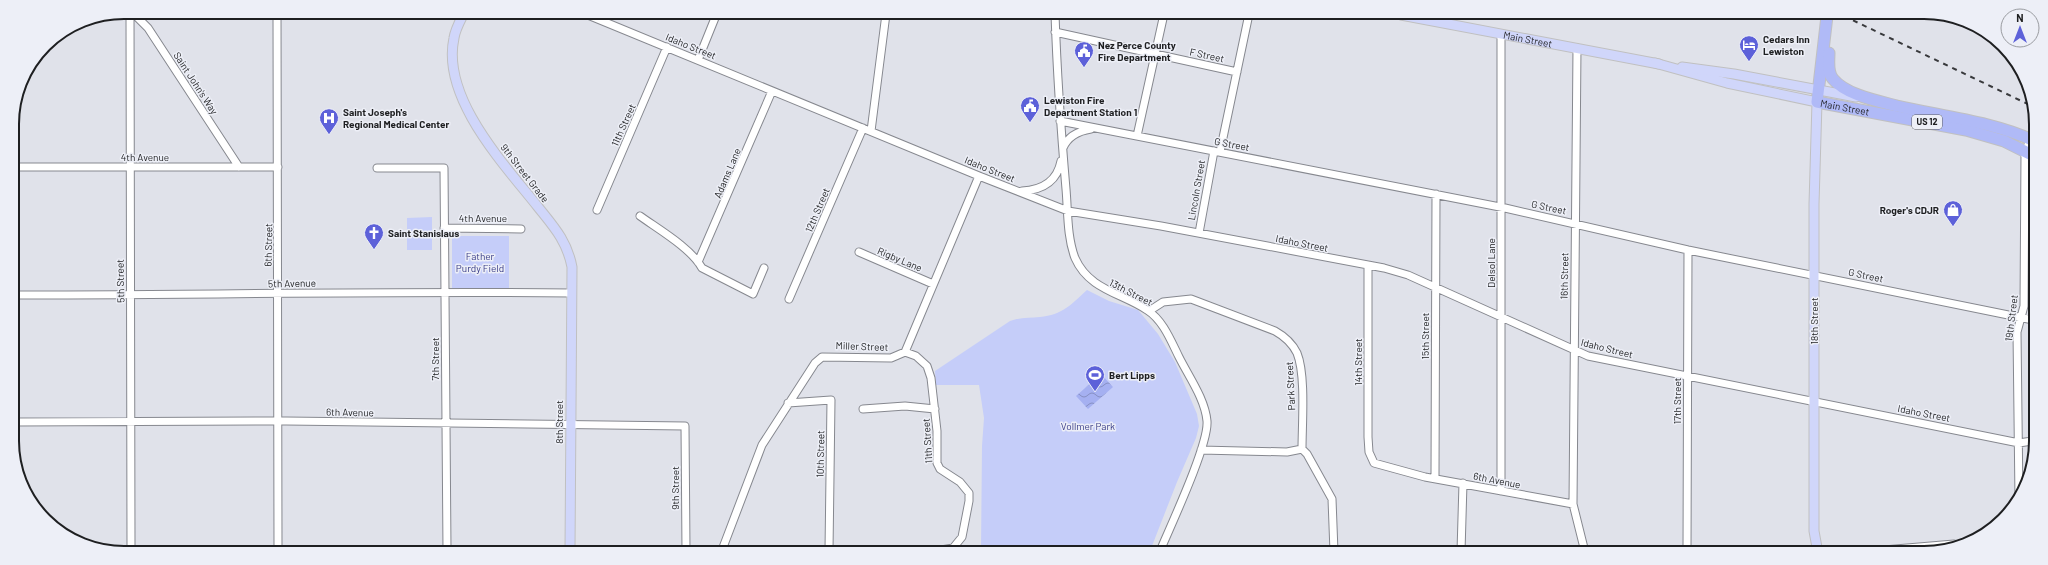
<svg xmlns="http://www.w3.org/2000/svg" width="2048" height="565" font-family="Barlow,sans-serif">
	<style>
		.park { fill: #c5cdf9 }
		.water { fill: url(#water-waves) }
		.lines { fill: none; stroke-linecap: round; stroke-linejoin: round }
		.minor-casing { stroke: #86888f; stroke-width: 9 }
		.major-casing { stroke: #c0c0c1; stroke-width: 11 }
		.highway-casing { stroke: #c0c0c1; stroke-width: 13 }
		.minor { stroke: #fff; stroke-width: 7 }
		.major { stroke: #d0d6fa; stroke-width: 9 }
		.highway { stroke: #b0baf7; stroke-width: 11 }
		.rail { stroke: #38393c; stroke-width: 2; stroke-dasharray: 5 5; stroke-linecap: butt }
		.labels { text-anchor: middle; stroke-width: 3; stroke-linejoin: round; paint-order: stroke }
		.shield { fill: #edeff7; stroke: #5c5d61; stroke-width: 1 }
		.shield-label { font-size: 9px; font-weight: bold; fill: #1e1f21 }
		.street-label { font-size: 10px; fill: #1e1f21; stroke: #edeff7 }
		.poi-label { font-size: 10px; font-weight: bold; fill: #1e1f21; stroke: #edeff7; text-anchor: start }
		.park-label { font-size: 10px; fill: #373a86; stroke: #edeff7 }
		.rim { fill: none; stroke: #1e1f21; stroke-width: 2 }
	</style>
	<defs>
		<pattern id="water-waves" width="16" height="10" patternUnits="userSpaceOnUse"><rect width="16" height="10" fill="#a5b0f1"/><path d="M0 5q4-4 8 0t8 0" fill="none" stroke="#868fc3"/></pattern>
	</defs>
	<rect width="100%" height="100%" fill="#e0e2ea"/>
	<path class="park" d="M432,217V250H407V218Z
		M452,236H509V288H452Z
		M1087,290L1109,301L1138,310L1158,334L1175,362L1197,414L1199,426L1196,438L1177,482L1150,551H981L982,446L984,418L979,385H936L935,371L1010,321C1020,317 1030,318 1040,317C1062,315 1072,304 1087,290Z"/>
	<path class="water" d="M1101,374L1113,387L1088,409L1076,396Z"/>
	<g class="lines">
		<defs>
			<path id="minor" d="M130,12L131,549
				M132,12L148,28L239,167
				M277,12L278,550
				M583,13L979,176L1068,211L1161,226L1384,268L1408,275L1588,356L2019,443L2032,441
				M1055,14C1057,73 1061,131 1066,189C1068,212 1067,237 1075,258C1089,290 1122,293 1147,310C1163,320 1171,341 1179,357C1189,377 1205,399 1207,421C1209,444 1171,525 1160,551
				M1055,32L1237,72
				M1577,48L1573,504L1585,552
				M698,60L717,13
				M1060,121L1505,208L1688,250L2033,320
				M871,131L886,14
				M1137,136L1164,14
				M1063,148C1068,136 1078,131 1091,129
				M1220,152L1249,14
				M13,167H278
				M377,168H444L447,550
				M1022,191C1042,190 1057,182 1061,161
				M597,210L667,47
				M640,216C658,229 691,248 702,268L753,294L764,268
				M444,228L521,229
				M1199,233L1214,151
				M859,252L933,284
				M698,262L772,91
				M1368,265V437L1369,452L1374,463L1425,477L1573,504
				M13,295C199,295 385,291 572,293
				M789,299L863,128
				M1149,311L1163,302L1191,299L1275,331C1284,336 1292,343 1297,353C1306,375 1302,424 1302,449L1307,454L1332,499L1334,552
				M788,403L831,400L829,551
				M863,409L905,406L935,409
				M14,422L286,421L685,426L686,550
				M1201,450L1287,452L1302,449
				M1435,478L1436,194
				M1501,491V35
				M2019,500L2017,332L2024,306L2025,154L2030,139H2033
				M387,550H670
				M722,550L762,445L815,363L822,357L891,358L905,352L979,176
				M722,550H941L953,548L962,537L969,501V493L960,482L940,469L937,463V431L931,378L927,366L916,356L905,352
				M1461,552L1463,483
				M1687,552L1688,250
				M1869,553L1872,551L1954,544"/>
			<g id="major">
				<path d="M464,13C460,21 455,30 454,38C441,98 504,164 538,207C554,227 567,241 572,267L570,550"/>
				<path id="s1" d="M1401,15L1659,64"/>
				<path d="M1655,63L1727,83L1817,102L1814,204V531L1818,553"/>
				<path d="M1682,67L1734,74L1856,97"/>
			</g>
			<g id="highway">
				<path id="s2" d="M1827,16L1817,102L1966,130L2004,141L2034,156"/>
				<path d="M1829,53C1829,62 1827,72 1833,79C1846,95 1878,101 1897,106C1940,116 1995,122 2034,141"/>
			</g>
		</defs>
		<use href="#minor" class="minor-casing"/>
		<use href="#major" class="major-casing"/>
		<use href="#highway" class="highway-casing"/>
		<use href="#minor" class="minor"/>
		<use href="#major" class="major"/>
		<use href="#highway" class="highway"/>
		<path class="rail" d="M1844,16L2034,107"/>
	</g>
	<defs>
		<symbol id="hotel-pin" viewBox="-11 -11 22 30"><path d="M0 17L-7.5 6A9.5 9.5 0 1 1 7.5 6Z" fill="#5d61d9" stroke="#edeff7"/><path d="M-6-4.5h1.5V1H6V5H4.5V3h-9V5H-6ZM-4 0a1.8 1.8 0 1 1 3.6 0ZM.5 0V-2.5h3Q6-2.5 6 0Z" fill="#fff"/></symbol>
		<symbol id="civic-pin" viewBox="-11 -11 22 30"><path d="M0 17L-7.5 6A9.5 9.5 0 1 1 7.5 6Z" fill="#5d61d9" stroke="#edeff7"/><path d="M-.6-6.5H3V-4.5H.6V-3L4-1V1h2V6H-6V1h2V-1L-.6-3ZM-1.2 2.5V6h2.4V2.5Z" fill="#fff"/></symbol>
		<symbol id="hospital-pin" viewBox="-11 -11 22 30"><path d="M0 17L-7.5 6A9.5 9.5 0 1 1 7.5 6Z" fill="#5d61d9" stroke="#edeff7"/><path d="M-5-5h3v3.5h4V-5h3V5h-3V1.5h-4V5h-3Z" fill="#fff"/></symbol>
		<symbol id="shop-pin" viewBox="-11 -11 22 30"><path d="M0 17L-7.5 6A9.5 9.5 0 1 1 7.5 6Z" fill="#5d61d9" stroke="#edeff7"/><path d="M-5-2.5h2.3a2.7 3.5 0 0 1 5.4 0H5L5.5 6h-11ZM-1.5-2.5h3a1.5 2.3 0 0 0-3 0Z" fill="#fff"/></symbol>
		<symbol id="church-pin" viewBox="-11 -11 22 30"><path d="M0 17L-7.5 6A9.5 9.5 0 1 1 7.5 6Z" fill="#5d61d9" stroke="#edeff7"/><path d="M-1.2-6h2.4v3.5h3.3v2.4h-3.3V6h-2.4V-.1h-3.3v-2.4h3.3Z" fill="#fff"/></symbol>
		<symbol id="stadium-pin" viewBox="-11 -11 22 30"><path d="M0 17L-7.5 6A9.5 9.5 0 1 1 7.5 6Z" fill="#5d61d9" stroke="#edeff7"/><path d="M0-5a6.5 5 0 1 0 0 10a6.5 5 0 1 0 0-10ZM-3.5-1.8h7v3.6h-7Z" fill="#fff"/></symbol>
	</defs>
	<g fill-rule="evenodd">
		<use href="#hotel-pin" x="1738" y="34" width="22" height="30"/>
		<use href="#civic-pin" x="1073" y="40" width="22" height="30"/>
		<use href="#civic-pin" x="1019" y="95" width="22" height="30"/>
		<use href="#hospital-pin" x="318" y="107" width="22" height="30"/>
		<use href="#shop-pin" x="1942" y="199" width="22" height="30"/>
		<use href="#church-pin" x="363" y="222" width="22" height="30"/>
		<use href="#stadium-pin" x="1084" y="364" width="22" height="30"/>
	</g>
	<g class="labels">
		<rect class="shield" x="1912" y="115" width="30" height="14" rx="3"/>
		<g class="shield-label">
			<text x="1927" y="125">US 12</text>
		</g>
		<g class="street-label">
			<text dy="4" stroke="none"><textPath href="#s1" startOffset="129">Main Street</textPath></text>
			<text transform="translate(691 46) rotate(22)" y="4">Idaho Street</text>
			<text transform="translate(1207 55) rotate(12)" y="4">F Street</text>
			<text transform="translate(196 83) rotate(57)" y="4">Saint John's Way</text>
			<text dy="4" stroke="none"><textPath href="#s2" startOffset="115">Main Street</textPath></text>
			<text transform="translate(623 125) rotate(-66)" y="4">11th Street</text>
			<text transform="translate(1232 144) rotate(11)" y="4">G Street</text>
			<text x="145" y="161">4th Avenue</text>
			<text transform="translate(990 169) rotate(22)" y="4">Idaho Street</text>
			<text transform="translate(525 173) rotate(52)" y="4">9th Street Grade</text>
			<text transform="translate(727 173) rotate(-67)" y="4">Adams Lane</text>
			<text transform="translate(1196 190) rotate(-80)" y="4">Lincoln Street</text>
			<text transform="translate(1549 207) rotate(12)" y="4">G Street</text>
			<text transform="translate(817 210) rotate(-67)" y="4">12th Street</text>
			<text x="483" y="222">4th Avenue</text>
			<text transform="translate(1302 243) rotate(11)" y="4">Idaho Street</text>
			<text transform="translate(268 245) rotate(-89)" y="4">6th Street</text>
			<text transform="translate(900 259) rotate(23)" y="4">Rigby Lane</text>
			<text transform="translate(1491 263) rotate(-90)" y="4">Delsol Lane</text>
			<text transform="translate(1866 275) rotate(12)" y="4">G Street</text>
			<text transform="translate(1564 276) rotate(-89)" y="4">16th Street</text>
			<text transform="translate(120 281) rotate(-91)" y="4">5th Street</text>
			<text transform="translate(292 283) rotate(-1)" y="4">5th Avenue</text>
			<text transform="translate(1131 292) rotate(27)" y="4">13th Street</text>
			<text transform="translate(2011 318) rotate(-83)" y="4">19th Street</text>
			<text transform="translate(1814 321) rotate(-90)" y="4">18th Street</text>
			<text transform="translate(1425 336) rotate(-90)" y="4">15th Street</text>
			<text transform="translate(862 346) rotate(2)" y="4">Miller Street</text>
			<text transform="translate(1607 348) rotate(14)" y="4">Idaho Street</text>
			<text transform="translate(435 359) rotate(-90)" y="4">7th Street</text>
			<text transform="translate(1358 362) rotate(-90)" y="4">14th Street</text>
			<text transform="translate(1290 386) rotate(-93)" y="4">Park Street</text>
			<text transform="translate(1677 401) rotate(-90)" y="4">17th Street</text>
			<text transform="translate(350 412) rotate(1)" y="4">6th Avenue</text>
			<text transform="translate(1924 413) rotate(11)" y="4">Idaho Street</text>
			<text transform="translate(559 422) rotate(-90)" y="4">8th Street</text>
			<text transform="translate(927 441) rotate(-94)" y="4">11th Street</text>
			<text transform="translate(820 454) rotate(-89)" y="4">10th Street</text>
			<text transform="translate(1497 480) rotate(11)" y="4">6th Avenue</text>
			<text transform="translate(675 488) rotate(-90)" y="4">9th Street</text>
		</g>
		<g class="poi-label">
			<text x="1763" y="43">Cedars Inn<tspan x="1763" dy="12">Lewiston</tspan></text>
			<text x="1098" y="49">Nez Perce County<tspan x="1098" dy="12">Fire Department</tspan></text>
			<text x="1044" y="104">Lewiston Fire<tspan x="1044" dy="12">Department Station 1</tspan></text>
			<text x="343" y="116">Saint Joseph's<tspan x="343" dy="12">Regional Medical Center</tspan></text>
			<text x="1939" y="214" text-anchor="end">Roger's CDJR</text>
			<text x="388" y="237">Saint Stanislaus</text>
			<text x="1109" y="379">Bert Lipps</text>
		</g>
		<g class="park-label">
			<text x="480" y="260">Father<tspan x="480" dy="12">Purdy Field</tspan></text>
			<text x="1088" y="430">Vollmer Park</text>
		</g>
	</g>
	<path d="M0 0H2048V565H0ZM124 19H1924A105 105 0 0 1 2029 124V441A105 105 0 0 1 1924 546H124A105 105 0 0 1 19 441V124A105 105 0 0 1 124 19Z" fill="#edeff7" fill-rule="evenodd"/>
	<path class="rim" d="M124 19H1924A105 105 0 0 1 2029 124V441A105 105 0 0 1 1924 546H124A105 105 0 0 1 19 441V124A105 105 0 0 1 124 19Z"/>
	<g transform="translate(2020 28)"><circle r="19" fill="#edeff7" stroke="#9a9ca1"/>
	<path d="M0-3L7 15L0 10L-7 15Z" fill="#5d61d9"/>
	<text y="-6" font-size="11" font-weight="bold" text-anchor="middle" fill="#1e1f21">N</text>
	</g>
</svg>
